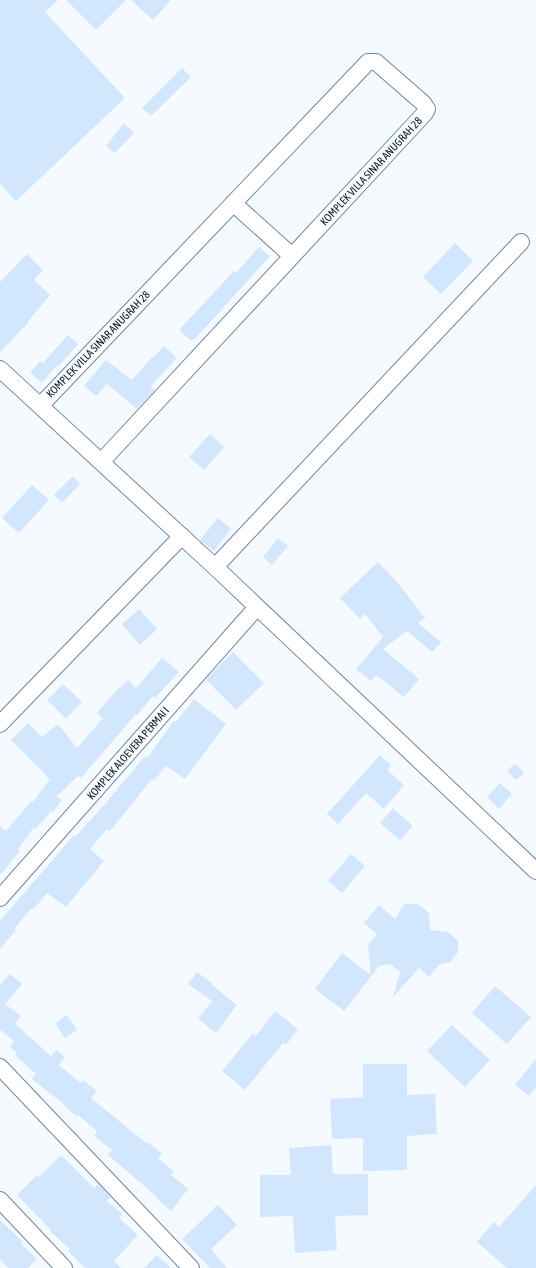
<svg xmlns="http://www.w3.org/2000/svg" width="536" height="1268" font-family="'Asap Condensed',sans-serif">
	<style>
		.building { fill: #d2e7fd }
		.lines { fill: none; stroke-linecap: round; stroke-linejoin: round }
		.minor-casing { stroke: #6e879f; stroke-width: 18 }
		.minor { stroke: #fff; stroke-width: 16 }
		.labels { text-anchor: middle; stroke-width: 4; stroke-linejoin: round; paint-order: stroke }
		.street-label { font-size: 11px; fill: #0e1821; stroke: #f4faff }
	</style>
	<rect width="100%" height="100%" fill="#f4faff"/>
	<path class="building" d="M0,0H58L45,12L125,98L16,201L0,184Z
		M66,0H126L96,30Z
		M131,0H171L153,20Z
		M182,68L191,77L151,116L142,108Z
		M124,123L134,133L115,153L106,146Z
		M455,243L473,261L441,294L423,277Z
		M259,247L270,256L194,340H190L179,330L234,271L236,273Z
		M27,254L43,270L34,280L50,295L28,321L29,322L0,352V282Z
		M68,335L78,344L58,367L56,366L42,383L30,373L40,361L43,363Z
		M164,346L177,358L150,387L155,390L137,409L107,384L96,396L84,386L106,360L132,380L153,356L154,357Z
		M210,434L224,447L204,470L189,457Z
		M73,476L80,484L62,503L54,495Z
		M32,485L49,500L19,533L2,518Z
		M218,518L231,529L214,551L200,540Z
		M278,538L288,546L272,565L263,557Z
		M378,562L398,583L425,618L418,623L441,642L432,652L407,631L383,649L419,679L404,697L376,675L371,681L356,669L383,637L365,614L360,619L340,598Z
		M139,609L157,629L140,645L122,624Z
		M233,652L264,683L236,710L206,679Z
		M162,658L179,672L155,698L153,696L137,715L136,714L81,778L78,776L57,796L62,800L53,812L51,811L36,829L34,827L18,849L20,851L0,875V826L6,831L31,801L33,802L50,779L11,740L28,723L42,737L58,724L77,748L103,718L97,713L114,693L128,680L136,688Z
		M63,684L82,702L66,719L47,700Z
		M194,699L226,724L185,779L166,766L154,781L152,779L110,831L107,829L90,849L104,861L66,907L47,893L34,909L32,908L14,929L16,930L0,949V921L74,835L76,836L105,804L145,756L147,758L174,721L176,722Z
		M380,755L391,765L387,770L404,785L384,809L366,793L338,824L327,814Z
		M515,763L524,773L516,780L507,771Z
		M500,783L512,794L499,809L487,797Z
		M393,808L413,826L400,840L380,823Z
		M351,854L365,866L342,893L328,881Z
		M404,904H418L429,913L430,930L448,932L458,941V952L450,962L440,964L429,977L419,968L393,997L400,972L390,964L379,966L344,1011L315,989L342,953L371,975L368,944L377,934L364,923L379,905L395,919Z
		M197,972L213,984L212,985L237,1005L216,1033L198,1019L212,1001L188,984Z
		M10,974L22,984L5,1004L21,1016L15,1024L51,1056L56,1050L65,1057L59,1065L81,1083L83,1080L97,1091L91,1098L146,1143L147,1142L162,1153L158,1158L174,1172L171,1175L188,1189L171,1211L156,1198L157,1197L108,1155L112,1150L94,1136L97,1131L78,1115L77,1117L64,1106L65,1105L32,1079L36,1074L15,1055L17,1053L10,1046L14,1041L0,1030V985Z
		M495,986L531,1017L507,1044L472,1013Z
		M275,1011L298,1029L286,1045L283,1043L245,1090L222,1071L253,1033L256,1036Z
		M67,1015L77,1030L65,1038L55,1023Z
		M452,1025L490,1060L465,1087L427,1051Z
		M536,1059V1087L529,1096L515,1085Z
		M363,1064H407V1095L435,1094L437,1134L407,1136V1170L363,1171V1138L332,1139L330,1099L363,1097Z
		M331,1145L333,1174H368V1215L335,1216L337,1250L295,1253L293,1216L260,1217V1175H291L289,1148Z
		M61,1155L94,1188L98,1184L111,1197L107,1201L123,1214L119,1218L138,1235L114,1261L121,1268H85L68,1251L70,1249L50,1231L51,1230L17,1195L37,1175L39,1177Z
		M536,1185V1268H507L477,1242L494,1222L499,1227Z
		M218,1205L237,1225L211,1249L227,1268H210L182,1239Z
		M0,1220L23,1242L21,1244L37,1259L28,1268H8L0,1259Z
		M157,1255L171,1268H144Z"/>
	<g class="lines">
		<defs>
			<path id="minor" d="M233,203L292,256
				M0,369L215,567L536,871
				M40,406L368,62H376L423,103L427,109L425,113L101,462
				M215,567L521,242
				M0,724L182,536
				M0,898L257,607
				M0,1067L191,1268
				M0,1200L64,1268"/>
		</defs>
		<use href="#minor" class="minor-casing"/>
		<use href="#minor" class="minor"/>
	</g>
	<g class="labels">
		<g class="street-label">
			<text transform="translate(371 171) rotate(-47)" y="4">KOMPLEK VILLA SINAR ANUGRAH 28</text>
			<text transform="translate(98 344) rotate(-46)" y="4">KOMPLEK VILLA SINAR ANUGRAH 28</text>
			<text transform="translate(128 753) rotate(-49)" y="4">KOMPLEK ALOEVERA PERMAI I</text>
		</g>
	</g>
</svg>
